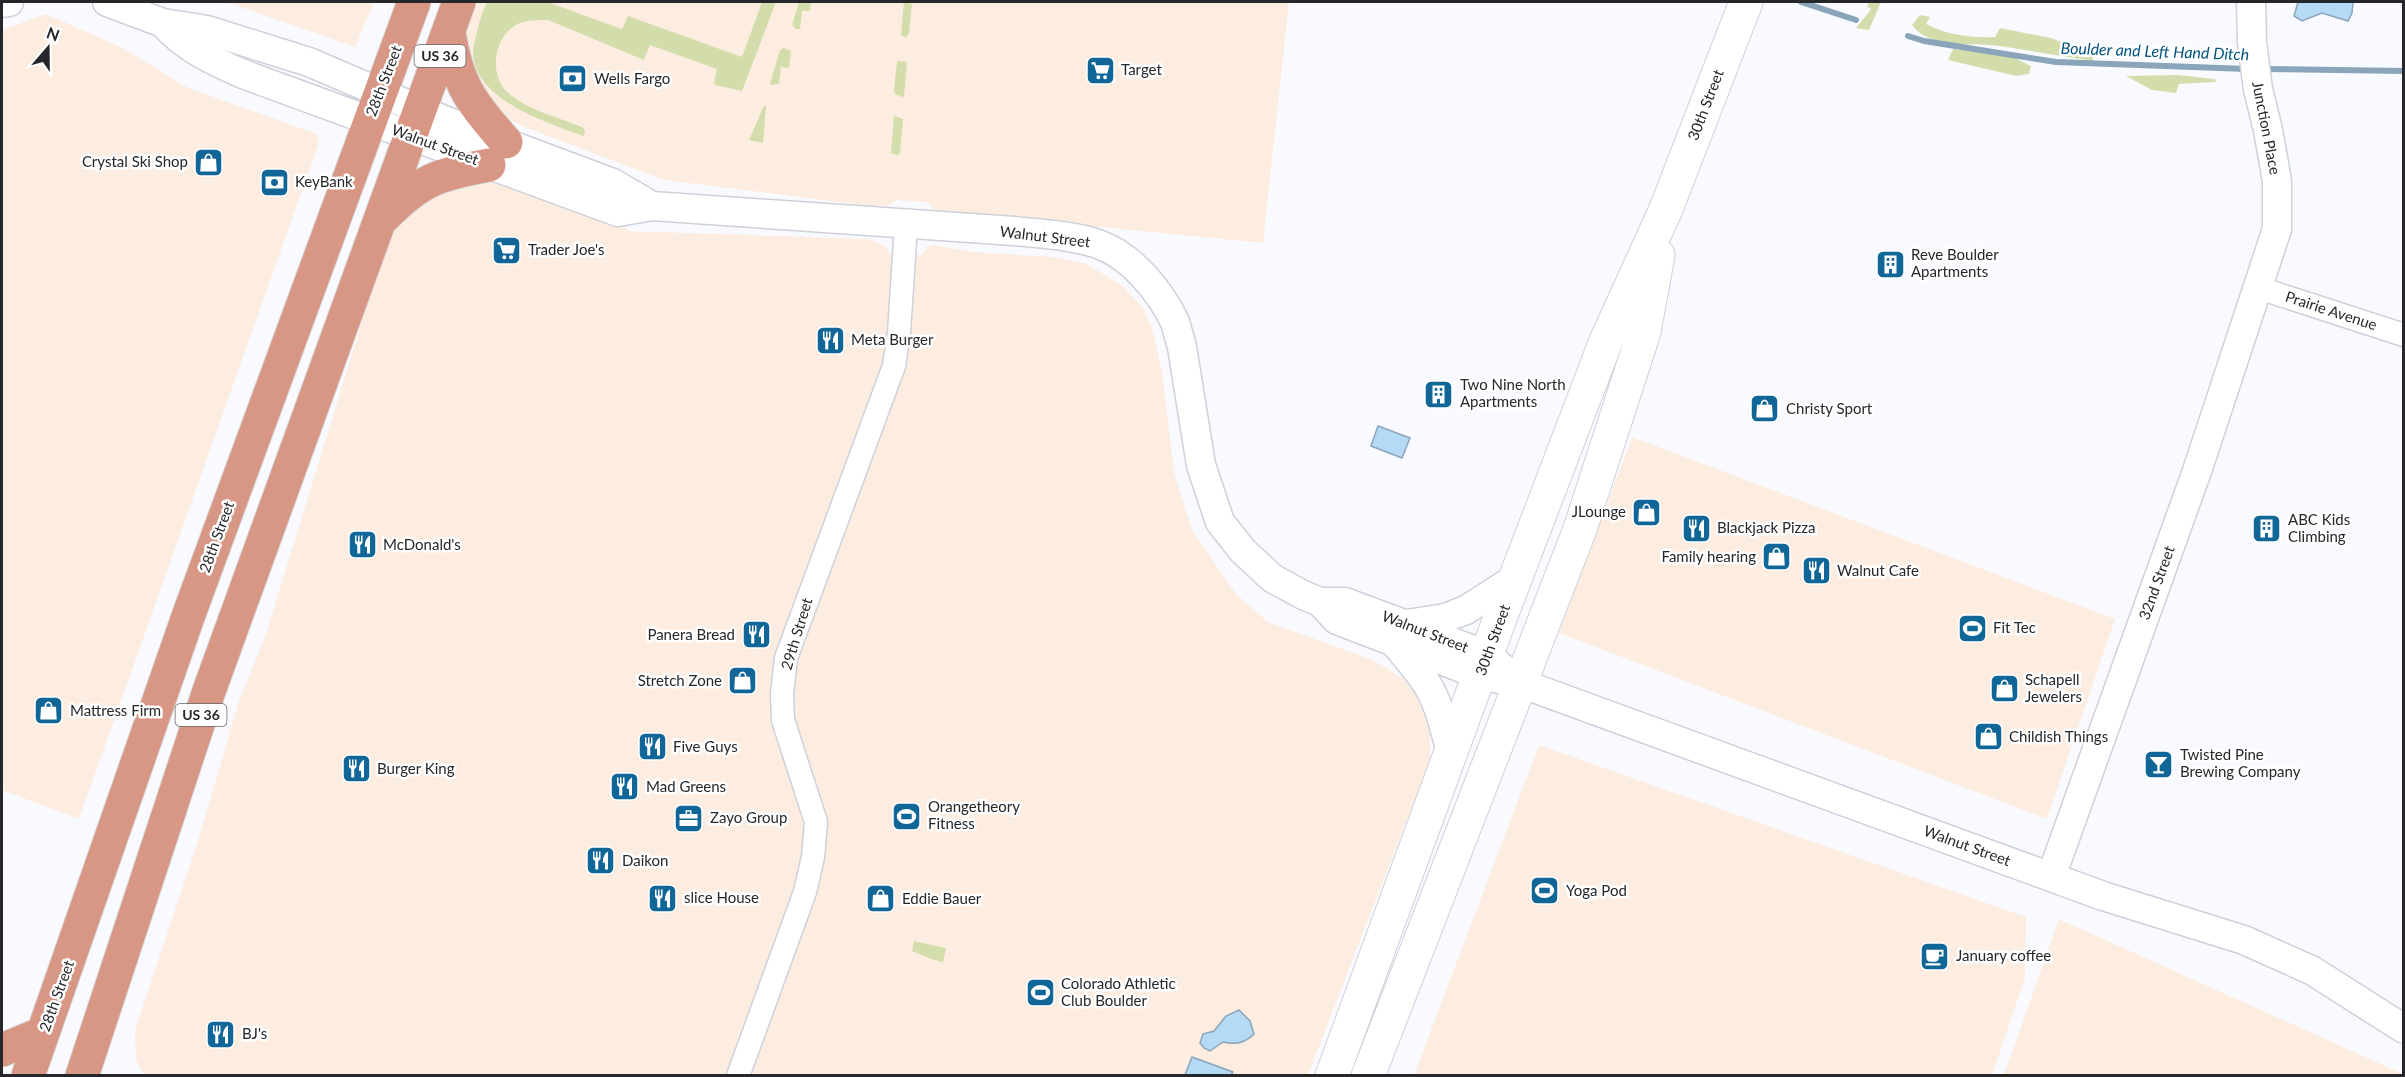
<svg xmlns="http://www.w3.org/2000/svg" width="2405" height="1077" font-family="Lato,sans-serif">
	<style>
		.commercial { fill: #fdede0 }
		.green { fill: #d3ddab }
		.water { fill: #b5daf6; stroke: #8aa4b9; stroke-width: 1.5 }
		.lines { fill: none; stroke-linecap: round; stroke-linejoin: round }
		.stream { stroke: #8aa4b9; stroke-width: 6 }
		.minor-casing { stroke: #ced1d9; stroke-width: 25 }
		.tertiary-casing { stroke: #ced1d9; stroke-width: 31 }
		.secondary-casing { stroke: #ced1d9; stroke-width: 35 }
		.trunk-casing { stroke: #d8d8d9; stroke-width: 35 }
		.minor { stroke: #fff; stroke-width: 22 }
		.tertiary { stroke: #fff; stroke-width: 28 }
		.secondary { stroke: #fff; stroke-width: 33 }
		.trunk { stroke: #d89684; stroke-width: 33 }
		.labels { text-anchor: middle; stroke-width: 5; stroke-linejoin: round; paint-order: stroke }
		.shield { fill: #fff; stroke: #67686a; stroke-width: 1.5 }
		.shield-label { font-size: 14px; font-weight: bold; fill: #26272a }
		.poi-label { font-size: 15px; fill: #26272a; stroke: #fff; text-anchor: start }
		.street-label { font-size: 15px; fill: #26272a; stroke: #fff }
		.water-label { font-size: 16px; font-style: italic; fill: #01537e; stroke: #fff }
	</style>
	<rect width="100%" height="100%" fill="#f8faff"/>
	<path class="commercial" d="M226,2H374L355,47Z
		M476,2H1289L1263,243L938,211L933,209L927,202L897,200L887,206H871L664,180L519,125L504,116L476,92L465,35Z
		M46,14L123,48L188,88L317,134L319,143L79,819L2,790V30Z
		M485,178L616,221L629,231L869,239L886,247L889,254L921,255L928,246L934,245L974,252L1054,257L1087,264L1124,287L1143,308L1153,331L1162,372L1174,472L1192,530L1236,594L1268,622L1373,660L1409,682L1430,724V760L1308,1075L145,1076L136,1060L135,1030L197,844L239,701L265,637L391,227L416,197Z
		M1632,437L2115,619L2047,819L1559,633Z
		M1539,745L2026,917L2025,978L1992,1075H1414Z
		M2059,919L2403,1074V1075H2004Z"/>
	<path class="green" d="M487,2H547L622,29L628,16L742,57L762,2H776L742,91L715,85L714,82L717,69L650,45L644,60L548,20C538,20 529,20 520,23C495,33 488,72 506,91C526,110 557,117 582,127L585,130L584,136C548,123 477,101 473,55C473,46 476,36 478,28C480,19 483,10 487,2Z
		M799,2H811L810,11H802L800,29H796L792,25Z
		M904,2L912,4L909,33L906,38L901,35Z
		M1869,2H1881L1869,30L1856,28L1870,11L1871,8L1867,7Z
		M1920,15L1930,17L1926,24C1947,35 1972,38 1995,37L2000,28L2051,38L2093,55V61C2062,56 2031,51 2000,46C1974,42 1930,50 1912,25Z
		M784,48L791,51L789,68L781,67L779,84L771,85L770,84L780,50Z
		M1953,49L2011,56L2031,66L2029,74L2016,76L1948,60Z
		M897,61L907,62L904,97L896,95L894,91Z
		M2177,75L2215,79L2216,82L2179,84L2176,93L2152,90L2126,76Z
		M764,106H766L763,143L749,140Z
		M894,116L903,119L900,153L897,155L891,153Z
		M914,941L946,948L943,962L931,959L912,951Z"/>
	<path class="water" d="M2298,2H2353L2352,13L2348,21L2322,13L2302,21L2294,16Z
		M1378,426L1410,438L1402,458L1371,446Z
		M1239,1010L1250,1021L1254,1034C1245,1043 1236,1045 1223,1042L1210,1051L1204,1048L1200,1043L1203,1034L1214,1031L1226,1016Z
		M1192,1057L1233,1072L1231,1075H1185Z"/>
	<g class="lines">
		<path class="stream" d="M1801,2L1856,20
			M1908,36L1924,41L2056,62L2247,69
			M2263,69L2404,71"/>
		<defs>
			<path id="minor" d="M2259,288L2404,335
				M738,1076L805,892L813,857L816,822L783,720L782,694L786,658L894,366L899,333L906,225"/>
			<path id="tertiary" d="M107,2L163,23L207,30L309,62L444,120L613,183L652,206
				M2,3L9,2
				M163,23C185,48 213,61 243,74L618,212L652,206L1014,231C1042,234 1071,235 1098,244C1132,256 1160,291 1175,322L1182,347L1201,465L1220,522L1243,551L1272,578L1303,595L1320,602H1345L1487,655L1520,683
				M1320,602L1337,620L1480,675L1520,683L2103,896L2244,940L2313,971L2404,1029
				M1407,624L1445,618L1466,610L1516,578
				M1395,643C1405,656 1416,668 1425,681C1439,702 1444,727 1451,752
				M2051,877L2197,471L2277,229V181L2268,130L2258,89L2252,42L2251,2"/>
			<path id="secondary" d="M1332,1076L1499,621L1606,341L1666,209L1746,2
				M1368,1076L1580,529L1644,332L1658,255"/>
			<path id="trunk" d="M449,32C457,84 471,103 506,142
				M384,217C420,180 439,174 489,165
				M2,1050L43,1033
				M28,1076L189,614L414,2
				M82,1076L209,691L459,2"/>
		</defs>
		<use href="#minor" class="minor-casing"/>
		<use href="#tertiary" class="tertiary-casing"/>
		<use href="#secondary" class="secondary-casing"/>
		<use href="#trunk" class="trunk-casing"/>
		<use href="#minor" class="minor"/>
		<use href="#tertiary" class="tertiary"/>
		<use href="#secondary" class="secondary"/>
		<use href="#trunk" class="trunk"/>
	</g>
	<defs>
		<symbol id="supermarket-square" viewBox="-11 -11 22 22"><rect x="-9" y="-9" width="18" height="18" rx="4" fill="#106697" stroke="#fff"/><path d="M-6-5.5h2.5l.6 2H6L4.5 2H-2.5L-4.4-4H-6ZM-1.5 3.2a1.3 1.3 0 1 0 .1 0ZM3 3.2a1.3 1.3 0 1 0 .1 0Z" fill="#fff"/></symbol>
		<symbol id="bank-square" viewBox="-11 -11 22 22"><rect x="-9" y="-9" width="18" height="18" rx="4" fill="#106697" stroke="#fff"/><path d="M-6-4H6V4H-6ZM0-2.3a2.3 2.3 0 1 0 0 4.6a2.3 2.3 0 1 0 0-4.6Z" fill="#fff"/></symbol>
		<symbol id="shop-square" viewBox="-11 -11 22 22"><rect x="-9" y="-9" width="18" height="18" rx="4" fill="#106697" stroke="#fff"/><path d="M-5-2.5h2.3a2.7 3.5 0 0 1 5.4 0H5L5.5 6h-11ZM-1.5-2.5h3a1.5 2.3 0 0 0-3 0Z" fill="#fff"/></symbol>
		<symbol id="building-square" viewBox="-11 -11 22 22"><rect x="-9" y="-9" width="18" height="18" rx="4" fill="#106697" stroke="#fff"/><path d="M-4-6H4V6H1V3H-1V6H-4ZM-2.5-4.3h1.7v1.8h-1.7ZM.8-4.3h1.7v1.8H.8ZM-2.5-1h1.7V.8h-1.7ZM.8-1h1.7V.8H.8Z" fill="#fff"/></symbol>
		<symbol id="restaurant-square" viewBox="-11 -11 22 22"><rect x="-9" y="-9" width="18" height="18" rx="4" fill="#106697" stroke="#fff"/><path d="M-5-6h1v4h1v-4h1v4h1v-4h1v5L-1.5 .5V6h-2V.5L-5-1ZM5-6V6H3V1.5H1.5Q1.5-4 5-6Z" fill="#fff"/></symbol>
		<symbol id="stadium-square" viewBox="-11 -11 22 22"><rect x="-9" y="-9" width="18" height="18" rx="4" fill="#106697" stroke="#fff"/><path d="M0-5a6.5 5 0 1 0 0 10a6.5 5 0 1 0 0-10ZM-3.5-1.8h7v3.6h-7Z" fill="#fff"/></symbol>
		<symbol id="bar-square" viewBox="-11 -11 22 22"><rect x="-9" y="-9" width="18" height="18" rx="4" fill="#106697" stroke="#fff"/><path d="M-6-5H6L.8 .8V4.5H3.5V6h-7V4.5H-.8V.8Z" fill="#fff"/></symbol>
		<symbol id="office-square" viewBox="-11 -11 22 22"><rect x="-9" y="-9" width="18" height="18" rx="4" fill="#106697" stroke="#fff"/><path d="M-6-3h4V-5.5h4V-3h4V5H-6ZM-1-4.5V-3h2v-1.5ZM-6 0V1H6V0Z" fill="#fff"/></symbol>
		<symbol id="cafe-square" viewBox="-11 -11 22 22"><rect x="-9" y="-9" width="18" height="18" rx="4" fill="#106697" stroke="#fff"/><path d="M-5.5-4.5H6V0H3Q3 3.5 0 3.5H-2.5Q-5.5 3.5-5.5 0ZM3-3.2v2h1.7v-2ZM-6 4.5H4V6H-6Z" fill="#fff"/></symbol>
	</defs>
	<g fill-rule="evenodd">
		<use href="#supermarket-square" x="1084" y="54" width="33" height="33"/>
		<use href="#bank-square" x="556" y="62" width="33" height="33"/>
		<use href="#shop-square" x="192" y="146" width="33" height="33"/>
		<use href="#bank-square" x="258" y="166" width="33" height="33"/>
		<use href="#supermarket-square" x="490" y="234" width="33" height="33"/>
		<use href="#building-square" x="1874" y="248" width="33" height="33"/>
		<use href="#restaurant-square" x="814" y="324" width="33" height="33"/>
		<use href="#building-square" x="1422" y="378" width="33" height="33"/>
		<use href="#shop-square" x="1748" y="392" width="33" height="33"/>
		<use href="#shop-square" x="1630" y="496" width="33" height="33"/>
		<use href="#restaurant-square" x="1680" y="512" width="33" height="33"/>
		<use href="#building-square" x="2250" y="512" width="33" height="33"/>
		<use href="#restaurant-square" x="346" y="528" width="33" height="33"/>
		<use href="#shop-square" x="1760" y="540" width="33" height="33"/>
		<use href="#restaurant-square" x="1800" y="554" width="33" height="33"/>
		<use href="#stadium-square" x="1956" y="612" width="33" height="33"/>
		<use href="#restaurant-square" x="740" y="618" width="33" height="33"/>
		<use href="#shop-square" x="726" y="664" width="33" height="33"/>
		<use href="#shop-square" x="1988" y="672" width="33" height="33"/>
		<use href="#shop-square" x="32" y="694" width="33" height="33"/>
		<use href="#shop-square" x="1972" y="720" width="33" height="33"/>
		<use href="#restaurant-square" x="636" y="730" width="33" height="33"/>
		<use href="#bar-square" x="2142" y="748" width="33" height="33"/>
		<use href="#restaurant-square" x="340" y="752" width="33" height="33"/>
		<use href="#restaurant-square" x="608" y="770" width="33" height="33"/>
		<use href="#stadium-square" x="890" y="800" width="33" height="33"/>
		<use href="#office-square" x="672" y="802" width="33" height="33"/>
		<use href="#restaurant-square" x="584" y="844" width="33" height="33"/>
		<use href="#stadium-square" x="1528" y="874" width="33" height="33"/>
		<use href="#restaurant-square" x="646" y="882" width="33" height="33"/>
		<use href="#shop-square" x="864" y="882" width="33" height="33"/>
		<use href="#cafe-square" x="1918" y="940" width="33" height="33"/>
		<use href="#stadium-square" x="1024" y="976" width="33" height="33"/>
		<use href="#restaurant-square" x="204" y="1018" width="33" height="33"/>
	</g>
	<g class="labels">
		<g class="shield">
			<rect x="414.5" y="45" width="51" height="22" rx="4.5"/>
			<rect x="175.5" y="704" width="51" height="22" rx="4.5"/>
		</g>
		<g class="shield-label">
			<text x="440" y="61">US 36</text>
			<text x="201" y="720">US 36</text>
		</g>
		<g class="poi-label">
			<text x="1121" y="75">Target</text>
			<text x="594" y="84">Wells Fargo</text>
			<text x="188" y="167" text-anchor="end">Crystal Ski Shop</text>
			<text x="295" y="187">KeyBank</text>
			<text x="528" y="255">Trader Joe's</text>
			<text x="1911" y="260">Reve Boulder<tspan x="1911" dy="17">Apartments</tspan></text>
			<text x="851" y="345">Meta Burger</text>
			<text x="1460" y="390">Two Nine North<tspan x="1460" dy="17">Apartments</tspan></text>
			<text x="1786" y="414">Christy Sport</text>
			<text x="1626" y="517" text-anchor="end">JLounge</text>
			<text x="2288" y="525">ABC Kids<tspan x="2288" dy="17">Climbing</tspan></text>
			<text x="1717" y="533">Blackjack Pizza</text>
			<text x="383" y="550">McDonald's</text>
			<text x="1756" y="562" text-anchor="end">Family hearing</text>
			<text x="1837" y="576">Walnut Cafe</text>
			<text x="1993" y="633">Fit Tec</text>
			<text x="735" y="640" text-anchor="end">Panera Bread</text>
			<text x="2025" y="685">Schapell<tspan x="2025" dy="17">Jewelers</tspan></text>
			<text x="722" y="686" text-anchor="end">Stretch Zone</text>
			<text x="70" y="716">Mattress Firm</text>
			<text x="2009" y="742">Childish Things</text>
			<text x="673" y="752">Five Guys</text>
			<text x="2180" y="760">Twisted Pine<tspan x="2180" dy="17">Brewing Company</tspan></text>
			<text x="377" y="774">Burger King</text>
			<text x="646" y="792">Mad Greens</text>
			<text x="928" y="812">Orangetheory<tspan x="928" dy="17">Fitness</tspan></text>
			<text x="710" y="823">Zayo Group</text>
			<text x="622" y="866">Daikon</text>
			<text x="1566" y="896">Yoga Pod</text>
			<text x="684" y="903">slice House</text>
			<text x="902" y="904">Eddie Bauer</text>
			<text x="1956" y="961">January coffee</text>
			<text x="1061" y="989">Colorado Athletic<tspan x="1061" dy="17">Club Boulder</tspan></text>
			<text x="242" y="1039">BJ's</text>
		</g>
		<g class="street-label">
			<text transform="translate(384 81) rotate(-69)" y="5">28th Street</text>
			<text transform="translate(1706 105) rotate(-69)" y="5">30th Street</text>
			<text transform="translate(2266 128) rotate(79)" y="5">Junction Place</text>
			<text transform="translate(435 145) rotate(20)" y="5">Walnut Street</text>
			<text transform="translate(1045 237) rotate(7)" y="5">Walnut Street</text>
			<text transform="translate(2331 311) rotate(18)" y="5">Prairie Avenue</text>
			<text transform="translate(217 537) rotate(-70)" y="5">28th Street</text>
			<text transform="translate(2157 583) rotate(-70)" y="5">32nd Street</text>
			<text transform="translate(1425 632) rotate(21)" y="5">Walnut Street</text>
			<text transform="translate(797 634) rotate(-73)" y="5">29th Street</text>
			<text transform="translate(1493 640) rotate(-70)" y="5">30th Street</text>
			<text transform="translate(1967 846) rotate(20)" y="5">Walnut Street</text>
			<text transform="translate(57 996) rotate(-70)" y="5">28th Street</text>
		</g>
		<g class="water-label">
			<text transform="translate(2155 51) rotate(2)" y="6">Boulder and Left Hand Ditch</text>
		</g>
	</g>
	<rect width="2405" height="1077" fill="none" stroke="#26272a" stroke-width="6"/>
	<g transform="translate(48 48) rotate(20)" stroke="#ffffff" stroke-width="4.5" paint-order="stroke">
	<path d="M0-4.5L10 22L0 15L-10 22Z" fill="#26272a"/>
	<text y="-9" font-size="16" font-weight="bold" text-anchor="middle" fill="#26272a">N</text>
	</g>
</svg>
